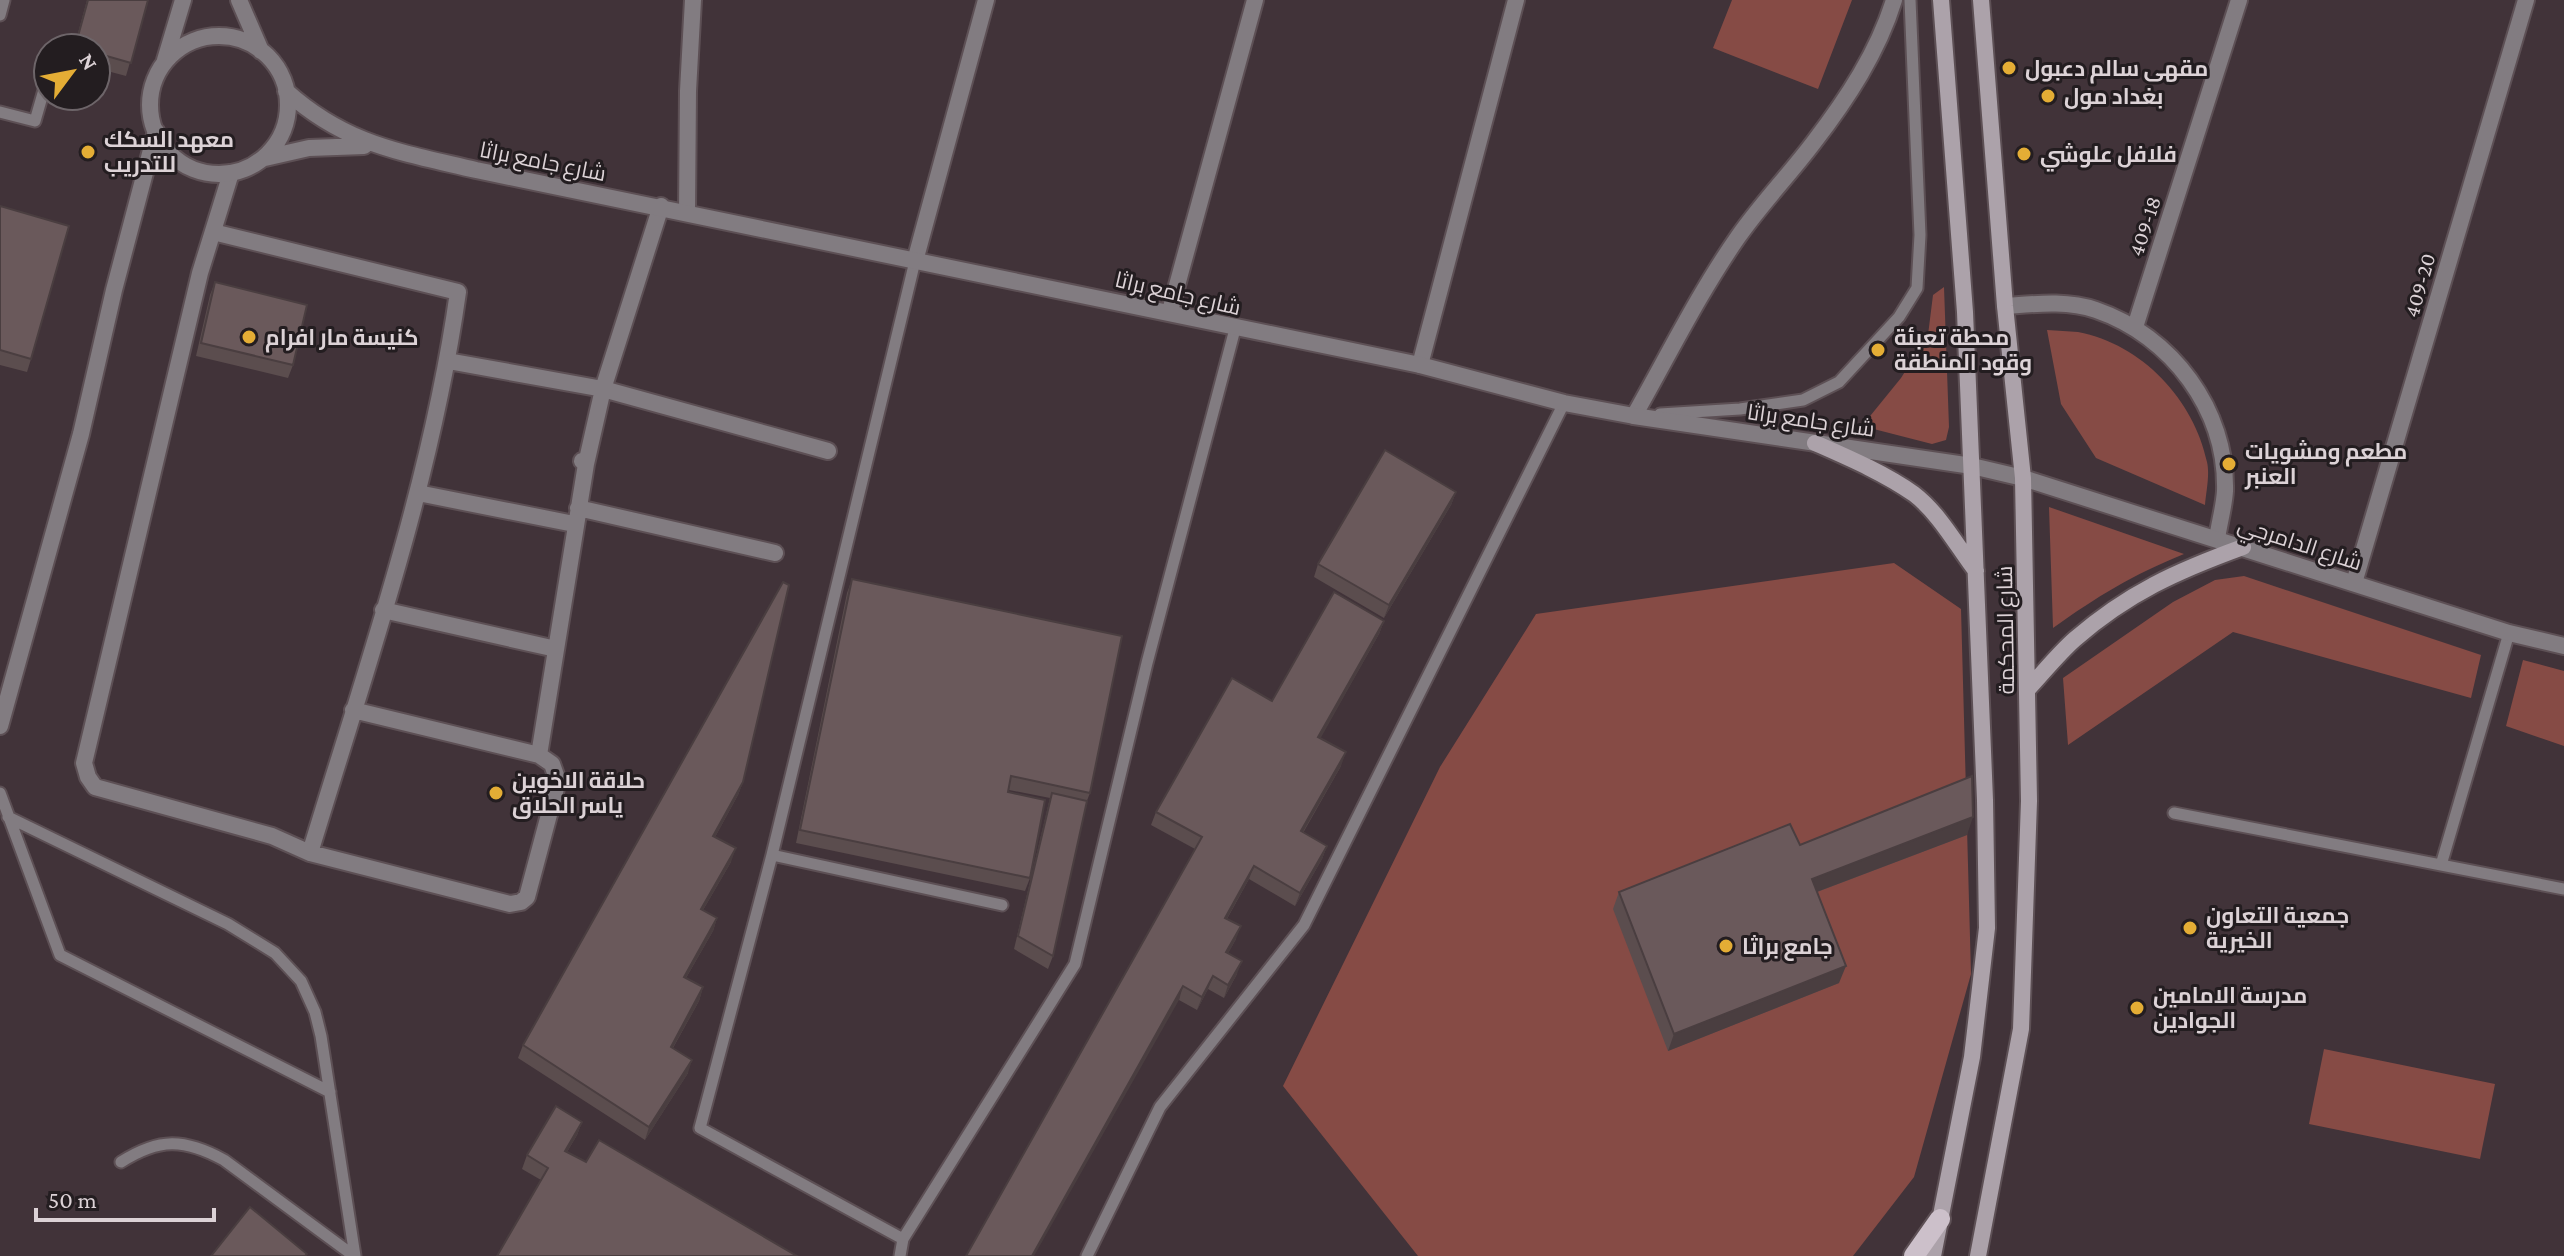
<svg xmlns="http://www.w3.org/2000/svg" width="2564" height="1256" font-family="'Crimson Pro',Cairo,serif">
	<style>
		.green { fill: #864b45 }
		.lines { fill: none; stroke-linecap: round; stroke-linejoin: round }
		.service-casing { stroke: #5d5055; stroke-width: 15 }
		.minor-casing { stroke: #5d5055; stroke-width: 20 }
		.tertiary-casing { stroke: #5d5055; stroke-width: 20 }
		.secondary-casing { stroke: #5d5055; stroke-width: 20 }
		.primary-casing { stroke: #5d5055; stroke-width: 24 }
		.service { stroke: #827c81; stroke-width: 11 }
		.minor { stroke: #827c81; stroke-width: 16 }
		.tertiary { stroke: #827c81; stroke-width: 16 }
		.secondary { stroke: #aca2aa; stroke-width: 16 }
		.primary { stroke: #ccc0ca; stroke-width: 20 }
		.wall { fill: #5b4d4e }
		.shaded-wall { fill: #4a3e40 }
		.building { fill: #6a595b; stroke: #4a3e40; stroke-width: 2 }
		.poi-dot { fill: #e4ad35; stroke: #231d20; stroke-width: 3 }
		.labels { text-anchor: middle; stroke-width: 6; stroke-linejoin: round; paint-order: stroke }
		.poi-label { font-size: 22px; font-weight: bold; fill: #dcd2d6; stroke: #231d20; text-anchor: start }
		.street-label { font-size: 22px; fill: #dcd2d6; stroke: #231d20 }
	</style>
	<rect width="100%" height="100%" fill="#413339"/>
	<path class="green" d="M1732,0H1852L1818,89L1713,48Z
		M1944,287L1949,427L1946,440L1932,444L1862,426L1901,378L1928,335L1933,295Z
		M2047,330C2058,331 2068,331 2078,332C2142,344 2194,400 2207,462C2210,475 2206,492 2205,505L2096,458L2061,404Z
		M2049,507L2184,554C2132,575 2098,596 2053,628Z
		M1894,563L1961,609L1971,974L1914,1177L1853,1256H1418L1283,1086L1440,767L1536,614Z
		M2244,576L2481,655L2471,698L2233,632L2068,745L2063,678L2173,602L2215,580Z
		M2523,660L2564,671V746L2506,726Z
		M2324,1049L2495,1084L2480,1159L2309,1124Z"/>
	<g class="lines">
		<defs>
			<path id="service" d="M0,15L4,0
				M0,112L35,121L48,76
				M1660,414L1740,409L1803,400L1839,382L1899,317L1917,288L1920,235L1910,0
				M0,793L60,955L330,1092
				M2174,813L2564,889
				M8,817L228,924L275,953L301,981L315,1012L321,1036L355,1256
				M772,855L1002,905
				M2441,865L2509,633
				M121,1162C159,1138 184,1138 224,1160L354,1256
				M903,1239L700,1128L772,855L915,261
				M900,1256L903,1239L1075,964L1147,663L1235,329
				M1087,1256L1160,1107L1304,925L1564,403"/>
			<path id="minor" d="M231,173L200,273L84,763L88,777L95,787L272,836L310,853L510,904L521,902L527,897L558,781L552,764L539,755L353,710
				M687,212L688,91L693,0
				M213,232L458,292C431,484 366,668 310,853
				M915,261L986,0
				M2005,306C2035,304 2066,300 2096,310C2172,336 2227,410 2225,491C2224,507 2219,524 2217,539
				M1170,311L1255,0
				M2135,327L2239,0
				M448,361L603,389L828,451
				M1420,365L1516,0
				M1634,416C1668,356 1699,293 1738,237C1761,204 1790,174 1814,142C1847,99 1878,52 1894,0
				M582,461L586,464L603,389L661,206
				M418,493L574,524
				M578,508L775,553
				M2354,583L2526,0
				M383,610L556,649
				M539,755L586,464"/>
			<path id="tertiary" d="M239,0L261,51
				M150 105a69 69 0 1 1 138 0a69 69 0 1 1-138 0Z
				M165,60L183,0
				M286,91C346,145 400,152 476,170L1420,365L1564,403L1634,416L1972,466L2023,478L2509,633L2564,646
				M265,158L309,148L364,146
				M0,726L81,434L114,290L156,131"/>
			<path id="secondary" d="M1815,443C1849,458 1884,473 1914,494C1939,513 1957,546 1976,571
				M2028,689C2043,673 2058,654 2075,639C2128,593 2177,571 2243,547
				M1933,1256L1972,1057L1987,928L1985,800L1965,312L1941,0
				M1978,1256L2021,1029L2029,801L2023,478L2005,306L1981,0"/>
			<path id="primary" d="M1914,1256L1940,1219"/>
		</defs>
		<use href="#service" class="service-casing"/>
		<use href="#minor" class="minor-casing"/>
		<use href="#tertiary" class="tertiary-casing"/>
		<use href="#secondary" class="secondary-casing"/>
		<use href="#primary" class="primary-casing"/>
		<use href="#service" class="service"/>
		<use href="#minor" class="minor"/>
		<use href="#tertiary" class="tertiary"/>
		<use href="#secondary" class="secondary"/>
		<use href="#primary" class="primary"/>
	</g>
	<path class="wall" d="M87,0H148L126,76L96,68V48H74Z
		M0,206L31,359L27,372L0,365Z
		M215,282L293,365L288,378L196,356L210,295Z
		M1456,492L1451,505L1384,618L1314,577L1318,564Z
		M852,579L1090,793L1086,803L1053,956L1048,969L1014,949L1050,798L1009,790L1008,792L1030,878L1025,891L796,843L847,593Z
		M1384,621L1379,634L1320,738L1341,766L1303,833L1327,846L1322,859L1295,906L1249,879L1227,919L1236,939L1228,953L1237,974L1224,998L1208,989L1197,1010L1179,1000L1195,849L1151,825L1156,812L1272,701Z
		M743,782L738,795L715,837L731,862L703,910L717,918L713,931L686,978L703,987L699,1001L673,1048L688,1073L645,1140L518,1058L523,1045Z
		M1967,835L1817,892L1839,983L1668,1051L1613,909L1619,892Z
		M582,1122L577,1135L567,1152L586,1162L797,1256L541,1180L522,1169L527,1155Z"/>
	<path class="shaded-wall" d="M1456,492L1451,505L1384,618L1389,605Z
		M1384,621L1379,634L1314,750L1318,737Z
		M1346,752L1341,766L1296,844L1301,831Z
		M743,782L738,795L708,850L713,836Z
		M1973,817L1967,835L1806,896L1812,879Z
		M1327,846L1322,859L1295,906L1300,893Z
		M736,848L731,862L696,922L701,909Z
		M1254,866L1249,879L1220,931L1225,918Z
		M717,918L713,931L679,990L684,977Z
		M1241,926L1236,939L1222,965L1226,952Z
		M1242,961L1237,974L1224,998L1228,985Z
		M1846,966L1839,983L1668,1051L1674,1034Z
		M1213,976L1208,989L1197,1010L1202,997Z
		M1183,986L1179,1000L1034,1256H1032Z
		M703,987L699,1001L666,1060L671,1047Z
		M692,1060L688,1073L645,1140L649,1127Z
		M582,1122L577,1135L560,1164L565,1151Z"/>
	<path class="building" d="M88,0H148L131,63L96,53V48L75,47Z
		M0,206L69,226L31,359L0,350Z
		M215,282L307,305L293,365L201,343Z
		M1385,450L1456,492L1389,605L1318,564Z
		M852,579L1122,636L1090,793L1011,776L1008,792L1045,800L1030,878L800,830Z
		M783,582L789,585L743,782L713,836L736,848L701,909L717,918L684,977L703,987L671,1047L692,1060L649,1127L523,1045Z
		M1334,592L1384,621L1318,737L1346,752L1301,831L1327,846L1300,893L1254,866L1225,918L1241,926L1226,952L1242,961L1228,985L1213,976L1202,997L1183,986L1032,1256H966L1202,837L1156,812L1232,678L1272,701Z
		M1972,776L1973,817L1812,879L1846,966L1674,1034L1619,892L1790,824L1800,845Z
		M1052,793L1087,801L1053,956L1018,936Z
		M556,1106L582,1122L565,1151L586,1162L599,1140L797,1256H497L548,1168L527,1155Z
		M250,1207L307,1254L305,1256H211Z"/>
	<g class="poi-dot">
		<circle cx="2009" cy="68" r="8"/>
		<circle cx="2048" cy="96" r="8"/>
		<circle cx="88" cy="152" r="8"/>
		<circle cx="2024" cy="154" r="8"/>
		<circle cx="249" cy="337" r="8"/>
		<circle cx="1878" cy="350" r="8"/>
		<circle cx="2229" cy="464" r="8"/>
		<circle cx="496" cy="793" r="8"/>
		<circle cx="2190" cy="928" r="8"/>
		<circle cx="1726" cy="946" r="8"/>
		<circle cx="2137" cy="1008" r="8"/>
	</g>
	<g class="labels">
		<g class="poi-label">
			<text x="2025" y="76">مقهى سالم دعبول</text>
			<text x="2064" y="104">بغداد مول</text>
			<text x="104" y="147">معهد السكك<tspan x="104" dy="25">للتدريب</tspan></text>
			<text x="2040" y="162">فلافل علوشي</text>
			<text x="265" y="345">كنيسة مار افرام</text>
			<text x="1894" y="345">محطة تعبئة<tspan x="1894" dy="25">وقود المنطقة</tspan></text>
			<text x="2245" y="459">مطعم ومشويات<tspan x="2245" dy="25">العنبر</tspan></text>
			<text x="512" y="788">حلاقة الاخوين<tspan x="512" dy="25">ياسر الحلاق</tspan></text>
			<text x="2206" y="923">جمعية التعاون<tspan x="2206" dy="25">الخيرية</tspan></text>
			<text x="1742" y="954">جامع براثا</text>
			<text x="2153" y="1003">مدرسة الامامين<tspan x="2153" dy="25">الجوادين</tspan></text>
		</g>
		<g class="street-label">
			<text transform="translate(543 161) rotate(11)" y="8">شارع جامع براثا</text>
			<text transform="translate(2144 226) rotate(-72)" y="8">409-18</text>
			<text transform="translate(2419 285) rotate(-74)" y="8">409-20</text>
			<text transform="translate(1178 293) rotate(13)" y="8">شارع جامع براثا</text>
			<text transform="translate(1811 420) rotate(8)" y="8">شارع جامع براثا</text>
			<text transform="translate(2300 543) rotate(18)" y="8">شارع الدامرجي</text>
			<text transform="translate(2005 630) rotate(-91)" y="8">شارع المحكمة</text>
		</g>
	</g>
	<g transform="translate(72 72) rotate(58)"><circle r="38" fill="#231d20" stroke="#6d6569" stroke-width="2"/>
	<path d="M0-6L14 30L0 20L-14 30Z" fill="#e4ad35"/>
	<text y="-12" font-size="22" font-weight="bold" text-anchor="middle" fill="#dcd2d6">N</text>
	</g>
	<path d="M36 1208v12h178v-12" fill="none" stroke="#dcd2d6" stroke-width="4"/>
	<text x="48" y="1208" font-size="24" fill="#dcd2d6" stroke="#231d20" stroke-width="6" paint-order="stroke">50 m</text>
</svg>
